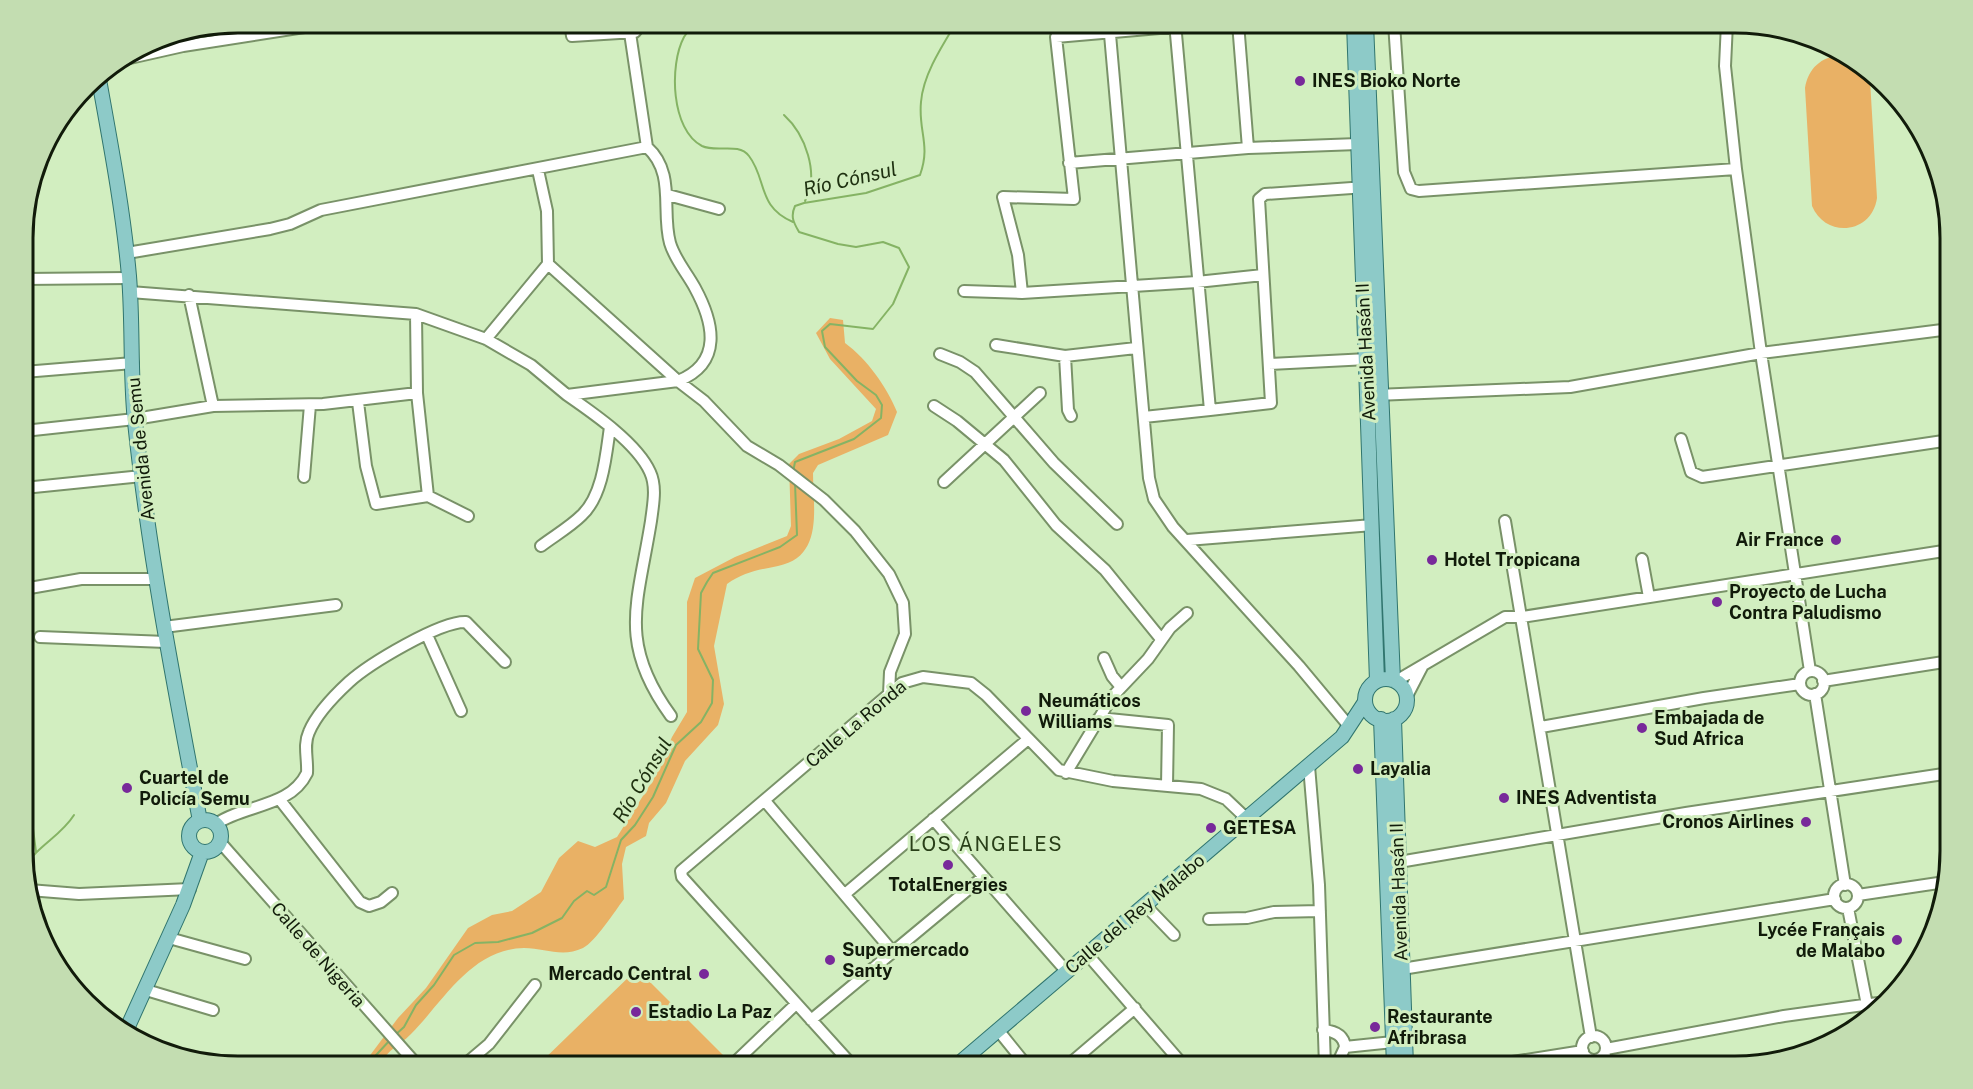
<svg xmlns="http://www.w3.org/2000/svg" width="1973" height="1089" font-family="'Public Sans',sans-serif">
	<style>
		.green { fill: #e9b165 }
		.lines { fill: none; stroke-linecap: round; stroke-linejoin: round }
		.stream { stroke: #85b364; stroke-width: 2 }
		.minor-casing { stroke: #799268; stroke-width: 14 }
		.major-casing { stroke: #30756e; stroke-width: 16 }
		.minor { stroke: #fff; stroke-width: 10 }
		.major { stroke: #8dcac8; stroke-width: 14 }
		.poi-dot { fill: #78299a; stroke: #d2eec0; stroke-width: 2 }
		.labels { text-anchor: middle; stroke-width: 6; stroke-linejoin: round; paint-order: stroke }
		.poi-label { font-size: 18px; font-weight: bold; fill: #111b0a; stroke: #d2eec0; text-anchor: start }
		.street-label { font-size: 18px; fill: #111b0a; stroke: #d2eec0 }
		.water-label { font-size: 20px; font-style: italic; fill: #1e3010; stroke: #d2eec0 }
		.neighbourhood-label { font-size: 20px; letter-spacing: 1.5px; fill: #293f18; stroke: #d2eec0 }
		.rim { fill: none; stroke: #111b0a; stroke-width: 3 }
	</style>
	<rect width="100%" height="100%" fill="#d2eec0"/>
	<path class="green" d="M1841,56L1851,59L1870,80L1877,198C1872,234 1826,239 1812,206L1805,88C1808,69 1821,56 1841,56Z
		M830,318L843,320L845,343C867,359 887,387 897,412L888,435L818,465L813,473C813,508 824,557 778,566C758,570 744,572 727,584L714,646L724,704L718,725L685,761L666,803L649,823L646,836L626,847L622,864L624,899C615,911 595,942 583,948C562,958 545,948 524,948C471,949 443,1002 411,1034C398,1047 388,1049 379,1066H362L398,1018L426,988L468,928L492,915L512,911L541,892L559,858L578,841L595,847L617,837L653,780L672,737L687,712V602L695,578L735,557L787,536L791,526L789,464L799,454L839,439L872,421L876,409L830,359L816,333Z
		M637,969L724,1056L713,1066H537Z"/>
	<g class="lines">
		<path class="stream" d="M695,23C691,27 687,32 684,37C669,65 671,130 702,146C717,153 738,142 749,156C767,179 757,207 793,222
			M784,115C805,134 820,174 805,201
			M793,472L795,462L854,439L881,418L882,405L876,395L857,381L825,347L822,331L830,324L873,329L893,304L909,267L899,248L883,242L856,247L838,244L799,232C794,223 790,217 795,206L804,203L866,193L920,175C931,145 918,131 921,102C923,75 942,46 956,23
			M24,816L33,829L36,852
			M24,868C37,846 61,836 74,815
			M394,1036L404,1027L416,1005L434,985L454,955L475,943L498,942L532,933L562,918L574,901L587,891L594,895L606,887L621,840L635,825L653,797L676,745L701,722L712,703L713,680L698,649L701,593L707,582L713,573L780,547L797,535L795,483
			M366,1066L390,1040"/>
		<defs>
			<path id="minor" d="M570,23L572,36L635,32L642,23
				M1109,23L1149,478L1154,499L1173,527L1299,666L1349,726
				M1238,23L1248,148
				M1394,23L1404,172L1411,189L1419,191L1736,169
				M1727,23L1725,66L1736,169L1761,353L1810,671
				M121,60L183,46L330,23
				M1069,163L1248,148L1358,144
				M668,195L719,209
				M127,253L270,229L290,224L321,210L647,147
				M548,264L678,381L704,401L747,446L779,465L824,500L855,531L889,574L903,603L905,634L890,672L889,694
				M24,279L129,278
				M964,291L1022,293L1197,282L1263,275
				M130,292L416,314L486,339L531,365L567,395L678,381C723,363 714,323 695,288C687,273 675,260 670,243C661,211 676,173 647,147L630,33
				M1022,293L1018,255L1003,197L1074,199L1056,37L1217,23
				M189,295L213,406
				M416,314L417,393L428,496L468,516
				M486,339L548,264L547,211L538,170
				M996,345L1065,356L1136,348
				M940,354L960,362L975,372L1054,463L1117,524
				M1065,356L1068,410L1071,416
				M1269,364L1368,359
				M24,372L133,363
				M567,395C593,413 637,443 650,472C657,487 653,505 651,521C638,603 617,642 671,716
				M1376,395L1570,387L1761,353L1950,329
				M358,402L366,466L376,504L428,496
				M934,406L957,421L1004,460L1056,525L1105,570L1161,639
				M1210,410L1271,403L1259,199L1265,194L1366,187
				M1144,417L1210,410L1175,23
				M24,431L135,419L213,406L323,404L417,393
				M1681,439L1691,472L1702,477L1950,440
				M304,477L310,405
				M944,482L1040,393
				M24,488L142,476
				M1505,521L1591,1037
				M1187,540L1373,525
				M541,546C554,536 570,527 582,515C603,495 606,455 610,427
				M1642,559L1649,597
				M24,589L81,579H157
				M164,627L336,605
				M427,635L461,711
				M40,637L166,642
				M1104,658L1112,676L1121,687
				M1800 683a12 12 0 1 1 24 0a12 12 0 1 1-24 0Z
				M1396,681L1505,617H1522L1950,550
				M1823,681L1950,661
				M1815,694L1845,885
				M1407,696L1422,667
				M1099,718L1168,725L1167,786
				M1541,727L1704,698L1800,684
				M1309,766L1319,885L1325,1066
				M1066,773L1112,697L1148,659L1170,628L1187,613
				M280,800L360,902L369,906L381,902L392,893
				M765,801L893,952
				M933,819L1067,972
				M216,824C245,804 290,808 307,773C308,759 303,745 309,732C316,715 336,694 349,682C369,664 440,621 466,622L505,662
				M220,842L418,1066
				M1399,862L1686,813L1950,773
				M1834 896a12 12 0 1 1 24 0a12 12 0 1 1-24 0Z
				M29,890L79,894L190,889
				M845,894L1027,740
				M1858,895L1945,882
				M1146,906L1174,935
				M1848,908L1867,1005
				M1209,919L1247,918L1274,912L1320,911
				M169,938L245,959
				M1087,954L1184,1066
				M1402,969L1835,899
				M146,990L213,1010
				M811,1020L983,877
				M998,1030L1027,1066
				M1323,1030C1334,1031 1344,1035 1345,1047L1339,1060L1325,1066
				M1582 1048a12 12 0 1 1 24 0a12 12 0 1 1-24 0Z
				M1345,1047L1393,1042
				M1606,1049L1784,1016L1878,1003
				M1079,1056L1088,1066
				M463,1066L489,1044L535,985
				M731,1066L796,1004
				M853,1066L682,877L681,871L902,683L923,677L971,683L986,695L1059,770L1113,781L1201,789L1226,799L1246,818
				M1067,1066L1135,1008
				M1487,1066L1583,1051"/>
			<path id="major" d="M1354,23L1377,681
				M1366,23L1393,680
				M98,74C110,141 123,208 129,276C133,325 130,374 135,422C149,556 175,689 200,821
				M1365 700a21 21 0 1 1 42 0a21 21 0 1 1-42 0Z
				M1381,719L1394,1066
				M1394,719L1406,1066
				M189 836a16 16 0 1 1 32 0a16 16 0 1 1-32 0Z
				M125,1033L183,905L202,852
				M956,1066L1342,737L1365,702"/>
		</defs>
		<use href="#minor" class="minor-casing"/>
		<use href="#major" class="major-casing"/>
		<use href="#minor" class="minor"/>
		<use href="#major" class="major"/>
	</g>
	<g class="poi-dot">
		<circle cx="1300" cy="81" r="6"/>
		<circle cx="1836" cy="540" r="6"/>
		<circle cx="1432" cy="560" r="6"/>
		<circle cx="1717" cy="602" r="6"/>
		<circle cx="1026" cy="711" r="6"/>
		<circle cx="1642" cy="728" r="6"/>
		<circle cx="1358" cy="769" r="6"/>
		<circle cx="127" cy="788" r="6"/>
		<circle cx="1504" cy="798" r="6"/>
		<circle cx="1806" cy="822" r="6"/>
		<circle cx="1211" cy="828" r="6"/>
		<circle cx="948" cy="865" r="6"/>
		<circle cx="1897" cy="940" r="6"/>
		<circle cx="830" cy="960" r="6"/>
		<circle cx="704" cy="974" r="6"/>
		<circle cx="636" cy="1012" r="6"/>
		<circle cx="1375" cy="1027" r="6"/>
	</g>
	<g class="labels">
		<g class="poi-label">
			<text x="1312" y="87">INES Bioko Norte</text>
			<text x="1824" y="546" text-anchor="end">Air France</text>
			<text x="1444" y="566">Hotel Tropicana</text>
			<text x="1729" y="598">Proyecto de Lucha<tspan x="1729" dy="21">Contra Paludismo</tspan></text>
			<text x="1038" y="707">Neumáticos<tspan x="1038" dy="21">Williams</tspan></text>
			<text x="1654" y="724">Embajada de<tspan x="1654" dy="21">Sud Africa</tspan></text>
			<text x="1370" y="775">Layalia</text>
			<text x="139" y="784">Cuartel de<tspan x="139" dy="21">Policía Semu</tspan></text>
			<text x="1516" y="804">INES Adventista</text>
			<text x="1794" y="828" text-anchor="end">Cronos Airlines</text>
			<text x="1223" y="834">GETESA</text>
			<text x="948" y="891" text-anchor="middle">TotalEnergies</text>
			<text x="1885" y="936" text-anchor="end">Lycée Français<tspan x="1885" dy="21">de Malabo</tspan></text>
			<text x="842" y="956">Supermercado<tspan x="842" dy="21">Santy</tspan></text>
			<text x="692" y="980" text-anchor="end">Mercado Central</text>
			<text x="648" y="1018">Estadio La Paz</text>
			<text x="1387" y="1023">Restaurante<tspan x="1387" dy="21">Afribrasa</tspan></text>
		</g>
		<g class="street-label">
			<text transform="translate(1366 352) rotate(-93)" y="6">Avenida Hasán II</text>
			<text transform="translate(141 449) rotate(-96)" y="6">Avenida de Semu</text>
			<text transform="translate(856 724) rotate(-40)" y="6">Calle La Ronda</text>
			<text transform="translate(1399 892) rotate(-92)" y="6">Avenida Hasán II</text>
			<text transform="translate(1135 914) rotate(-40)" y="6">Calle del Rey Malabo</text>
			<text transform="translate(318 955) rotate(49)" y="6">Calle de Nigeria</text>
		</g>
		<g class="water-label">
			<text transform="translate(850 179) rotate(-13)" y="7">Río Cónsul</text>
			<text transform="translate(642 780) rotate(-59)" y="7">Río Cónsul</text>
		</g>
		<g class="neighbourhood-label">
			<text x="986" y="851">LOS ÁNGELES</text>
		</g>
	</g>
	<path d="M0 0H1973V1089H0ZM238 33H1735A205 205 0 0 1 1940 238V851A205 205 0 0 1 1735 1056H238A205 205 0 0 1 33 851V238A205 205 0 0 1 238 33Z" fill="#c3ddb1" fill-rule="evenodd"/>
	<path class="rim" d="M238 33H1735A205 205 0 0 1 1940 238V851A205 205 0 0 1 1735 1056H238A205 205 0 0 1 33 851V238A205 205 0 0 1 238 33Z"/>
</svg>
